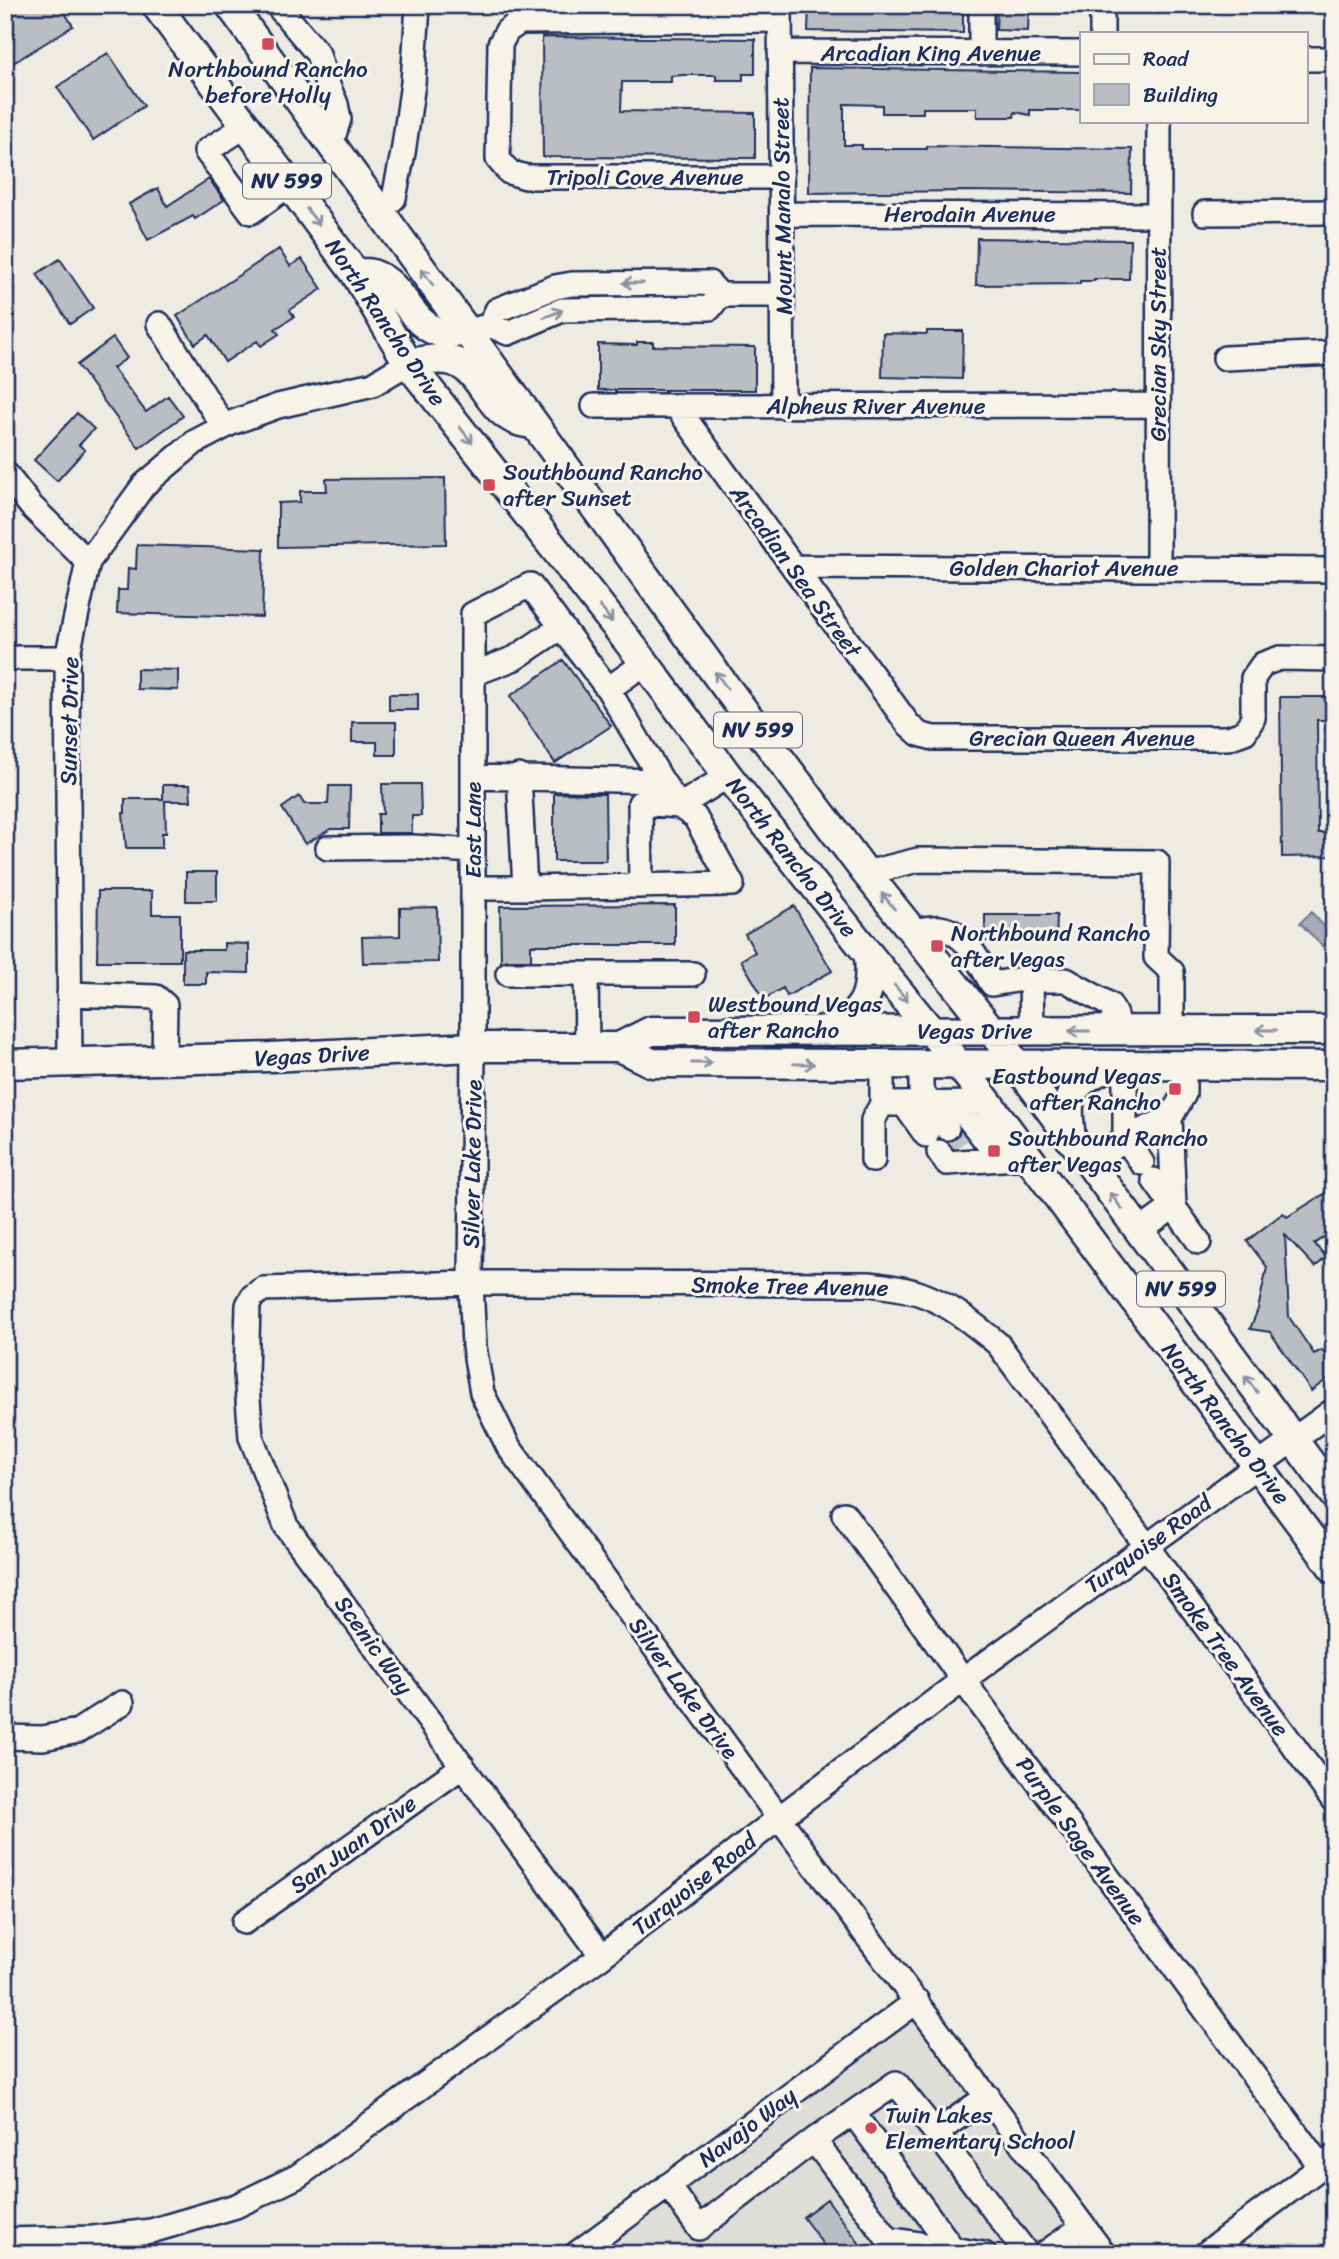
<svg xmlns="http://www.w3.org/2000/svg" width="1339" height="2259" font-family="Sriracha,sans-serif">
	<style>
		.built { fill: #deddd8 }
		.water { fill: #a6abb5; stroke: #6e7992; stroke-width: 2 }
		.building { fill: #babdc2; stroke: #1b2f5e; stroke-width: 2 }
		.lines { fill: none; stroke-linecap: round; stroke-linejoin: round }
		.minor-tunnel { stroke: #c4c5c8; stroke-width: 23; stroke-dasharray: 23 11; stroke-linecap: butt }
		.minor-casing { stroke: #1b2f5e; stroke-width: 28 }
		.major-casing { stroke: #1b2f5e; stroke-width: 33 }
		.minor { stroke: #f7f3e8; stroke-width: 23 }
		.major { stroke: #f7f3e8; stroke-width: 28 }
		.oneway { stroke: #8991a3 }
		.poi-dot { fill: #d1495b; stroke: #f7f3e8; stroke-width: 2.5 }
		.labels { text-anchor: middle; stroke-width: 6; stroke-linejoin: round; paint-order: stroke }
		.shield { fill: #f7f3e8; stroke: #5d6a87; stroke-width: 2 }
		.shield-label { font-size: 21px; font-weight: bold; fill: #1b2f5e }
		.street-label { font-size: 23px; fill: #1b2f5e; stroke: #f7f3e8 }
		.poi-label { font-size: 23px; fill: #1b2f5e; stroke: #f7f3e8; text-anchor: start }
	</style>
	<rect width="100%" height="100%" fill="#eeebe2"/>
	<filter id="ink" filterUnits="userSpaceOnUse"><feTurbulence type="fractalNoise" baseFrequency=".0143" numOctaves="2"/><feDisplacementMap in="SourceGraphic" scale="14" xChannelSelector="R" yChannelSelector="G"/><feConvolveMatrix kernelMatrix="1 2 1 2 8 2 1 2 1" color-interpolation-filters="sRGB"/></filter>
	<g filter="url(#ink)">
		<path class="built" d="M909,2002L1099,2254H566Z"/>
		<path class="water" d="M1311,912L1334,937V940L1325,949L1300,923Z"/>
		<path class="building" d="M5,5H60L73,26L5,68Z
			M809,5H963V33L808,31Z
			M997,5L1029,6L1028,31L996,30Z
			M542,37L755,39V74H743V80H716V75H682L671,76V82H622L621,111L755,113V158L543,157Z
			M108,53L144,106L93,140L57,87Z
			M810,68L1082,72V110H1030V115L1015,112L1014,117H977V108H923V113H882V105L844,104V145H862V149H927V146L1132,149L1131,193L963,191L809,193Z
			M209,179L224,200L195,219L193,216L148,240L129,204L158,188L167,206Z
			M977,238L1130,240L1129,279H1094V281H1080V284L976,285Z
			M279,249L290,266L302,259L322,289L290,310L294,317L275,329L279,334L261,346L257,341L225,362L208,335L195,344L177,316Z
			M60,259L93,308L70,324L37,274Z
			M927,331H963L962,379L882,377L883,333L927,334Z
			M113,338L127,358L113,368L146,412L168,396L183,416L139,448L77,365Z
			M637,342H653V346L755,347V390H598V344L637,345Z
			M77,413L94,429L79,445L85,450L57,481L34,460Z
			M445,478L446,544L278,547V503L300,502V491H327L326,479Z
			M137,545L264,549L262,617L117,613L118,590H127L128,568L136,569Z
			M563,660L611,726L555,763L510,696Z
			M137,669L178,670V690L137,689Z
			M389,694H418V710H389Z
			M1280,697H1330L1331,720H1317L1318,833H1332V856L1282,857Z
			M352,722H396V755H377V742H352Z
			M382,784H420L421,816H412V833H378V814H383Z
			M163,785H190L191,801H165L166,833H162V848H126L123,813H125V799H163Z
			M329,786H350L349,829H331L305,844L282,808L299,796L304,804H328Z
			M554,793L605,794L606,861H554Z
			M186,872H217V901H186Z
			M98,891H152V914H180V961H97Z
			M675,905V945H531V960H508L501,962L500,906Z
			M794,906L832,971L787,996L783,988L764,999L741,960L755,952L745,934Z
			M437,907L438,962L363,963L362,937L400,936V908Z
			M985,915H1057L1056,942L985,941Z
			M224,943L249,944V973L206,972V984H183V950H224Z
			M1334,1188V1230L1314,1244L1327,1257L1315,1267L1285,1235L1289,1317L1314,1354L1322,1350L1334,1364V1374L1311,1391L1270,1332L1250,1329L1258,1309L1267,1267L1247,1241L1283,1213L1287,1217Z
			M827,2199L867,2254H830L803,2217Z"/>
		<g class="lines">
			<path class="minor-tunnel" d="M947,1128L960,1146"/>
			<defs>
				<path id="minor" d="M277,5L318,54L326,81L336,104L339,119L331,144
					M780,5L783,406
					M1102,5V33
					M780,20L520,22L507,31L500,44L498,159L509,172L526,177H781
					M780,52L1082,53
					M981,53V5
					M1306,59H1334
					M246,126L206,151L251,212L289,185
					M380,211L394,198L403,153L413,83L418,5
					M1205,213L1334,212
					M782,214L1158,215
					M159,324L224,427
					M490,325L497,310L555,287L572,284L709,283L720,295H782
					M477,329L490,325L508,333L562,310L710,308L720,295
					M1225,358L1334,353
					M594,406L1157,405
					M676,406L908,724L919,734L933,738H1228L1245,732L1253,718V678L1263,664L1280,658L1334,659
					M5,473L31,506L88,562
					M794,567L1334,570
					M1158,567L1159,121
					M5,658H67
					M473,674L515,658L561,627
					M608,689L530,585L473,614V1047L471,1283L474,1346L482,1393L508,1446L779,1818L1104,2254
					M473,777L662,781L608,689L645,663
					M328,848L413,847L473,851
					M866,873L918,860L1157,862L1156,957L1172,972V1031
					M641,886L640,803L679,806L728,776
					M473,888H525L519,776
					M525,888L732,884L695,817L679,806L662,781
					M912,931C921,930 932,927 940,928C967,932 979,963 992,984L1016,980H1066L1110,1005L1115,1015L1119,1031
					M508,974H693
					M586,974L587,1047
					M1031,980L1032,1031
					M69,994L156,997L165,1005L164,1061
					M70,1063L67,658L88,562L144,485L195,442L231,423L278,406L373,384L408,363
					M882,1064V1104L988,1103
					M921,1065V1090L947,1128
					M904,1104L926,1135
					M957,1104L1000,1159
					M939,1152L947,1163L1028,1157
					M873,1160V1120L882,1104
					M1142,1163L1125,1138L1170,1118L1184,1094V1067
					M1089,1165L1125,1138V1066
					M1154,1180L1199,1242
					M1139,1232L1174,1206L1170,1118
					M844,1514L963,1680L1321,2167
					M5,1737L43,1738L78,1731L122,1703
					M244,1922L463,1766
					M602,1956L286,1526L251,1437L246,1374L248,1305L253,1296L263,1289L471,1283L869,1284C885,1286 902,1288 918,1293C948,1303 974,1324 998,1344L1334,1801
					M853,2113L953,2249
					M936,2133L1027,2254
					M814,2140L896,2083L936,2133L988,2096
					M668,2185L699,2228L814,2140L888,2239L984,2254
					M5,2240L93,2238L151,2231L236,2206L298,2176L602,1956L779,1818L963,1680L1334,1410
					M576,2254L917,2001
					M1044,2254L1084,2226
					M1205,2254L1334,2157"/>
				<path id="major" d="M156,5L355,273L408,363L645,663L728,776L869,955L975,1085L1334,1569
					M230,5L719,678L866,873L992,1031L1334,1495
					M355,273C362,273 370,272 377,276C406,288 410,328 444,333C451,334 460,332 467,332
					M408,363C423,361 438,357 452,361C485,370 487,417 526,423
					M832,1031C866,1009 872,995 869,955
					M619,1047L651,1031L1334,1030
					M5,1064L270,1057L473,1047H619L652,1063L1334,1066
					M1071,1140C1066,1093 1066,1087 1109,1066"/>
			</defs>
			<use href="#minor" class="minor-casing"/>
			<use href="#major" class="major-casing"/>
			<use href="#minor" class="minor"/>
			<use href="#major" class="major"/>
		</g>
		<defs><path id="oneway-shaft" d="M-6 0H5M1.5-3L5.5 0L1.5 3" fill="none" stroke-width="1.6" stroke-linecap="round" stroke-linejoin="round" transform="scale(1.75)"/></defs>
		<g class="oneway">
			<use href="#oneway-shaft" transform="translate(313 217) rotate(53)"/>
			<use href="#oneway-shaft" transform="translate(427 277) rotate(-126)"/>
			<use href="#oneway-shaft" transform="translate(633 283) rotate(180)"/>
			<use href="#oneway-shaft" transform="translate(553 314) rotate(-21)"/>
			<use href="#oneway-shaft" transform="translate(466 435) rotate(52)"/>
			<use href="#oneway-shaft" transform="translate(606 614) rotate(52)"/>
			<use href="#oneway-shaft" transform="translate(721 680) rotate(-127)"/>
			<use href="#oneway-shaft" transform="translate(888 901) rotate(-129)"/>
			<use href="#oneway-shaft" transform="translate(901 993) rotate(50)"/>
			<use href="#oneway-shaft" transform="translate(1266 1030) rotate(180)"/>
			<use href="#oneway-shaft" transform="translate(1079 1031) rotate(180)"/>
			<use href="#oneway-shaft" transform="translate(702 1063)"/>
			<use href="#oneway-shaft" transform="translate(804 1064) rotate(1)"/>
			<use href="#oneway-shaft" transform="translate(1116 1201) rotate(-127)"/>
			<use href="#oneway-shaft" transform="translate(1251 1384) rotate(-127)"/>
		</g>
	</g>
	<g class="poi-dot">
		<rect x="261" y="37" width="14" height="14" rx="3.5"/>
		<rect x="482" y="478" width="14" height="14" rx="3.5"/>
		<rect x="930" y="939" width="14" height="14" rx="3.5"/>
		<rect x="687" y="1010" width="14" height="14" rx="3.5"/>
		<rect x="1168" y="1082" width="14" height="14" rx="3.5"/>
		<rect x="987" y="1144" width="14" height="14" rx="3.5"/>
		<circle cx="871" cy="2128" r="7"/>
	</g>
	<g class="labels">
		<g class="shield">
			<rect x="243" y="163.5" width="88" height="35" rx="5"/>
			<rect x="714" y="712.5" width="88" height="35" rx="5"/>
			<rect x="1137" y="1271.5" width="88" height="35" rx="5"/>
		</g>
		<g class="shield-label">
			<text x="287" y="188">NV 599</text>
			<text x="758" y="737">NV 599</text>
			<text x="1181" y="1296">NV 599</text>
		</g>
		<g class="street-label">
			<text x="931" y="61">Arcadian King Avenue</text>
			<text x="645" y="185">Tripoli Cove Avenue</text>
			<text transform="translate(782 206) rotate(-91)" y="8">Mount Manalo Street</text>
			<text x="970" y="222">Herodain Avenue</text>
			<text transform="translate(386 322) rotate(56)" y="8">North Rancho Drive</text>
			<text transform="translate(1158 344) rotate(-90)" y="8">Grecian Sky Street</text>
			<text x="876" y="414">Alpheus River Avenue</text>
			<text x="1064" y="576">Golden Chariot Avenue</text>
			<text transform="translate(796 571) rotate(54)" y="8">Arcadian Sea Street</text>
			<text transform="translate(69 721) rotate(-89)" y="8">Sunset Drive</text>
			<text x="1082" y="746">Grecian Queen Avenue</text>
			<text transform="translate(473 830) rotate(-90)" y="8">East Lane</text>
			<text transform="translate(792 857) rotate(52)" y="8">North Rancho Drive</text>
			<text x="975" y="1039">Vegas Drive</text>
			<text transform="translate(312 1055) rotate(-3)" y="8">Vegas Drive</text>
			<text transform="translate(472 1164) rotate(-89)" y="8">Silver Lake Drive</text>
			<text transform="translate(790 1286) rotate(1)" y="8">Smoke Tree Avenue</text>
			<text transform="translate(1226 1423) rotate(53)" y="8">North Rancho Drive</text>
			<text transform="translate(1148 1544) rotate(-36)" y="8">Turquoise Road</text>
			<text transform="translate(374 1645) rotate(54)" y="8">Scenic Way</text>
			<text transform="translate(1226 1654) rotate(54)" y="8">Smoke Tree Avenue</text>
			<text transform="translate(684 1688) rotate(54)" y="8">Silver Lake Drive</text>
			<text transform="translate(1081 1841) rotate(54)" y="8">Purple Sage Avenue</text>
			<text transform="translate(353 1844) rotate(-36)" y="8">San Juan Drive</text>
			<text transform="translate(694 1884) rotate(-38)" y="8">Turquoise Road</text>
			<text transform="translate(747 2127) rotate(-37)" y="8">Navajo Way</text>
		</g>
		<g class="poi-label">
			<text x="268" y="77" text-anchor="middle">Northbound Rancho<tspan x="268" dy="26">before Holly</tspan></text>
			<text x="503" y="480">Southbound Rancho<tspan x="503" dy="26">after Sunset</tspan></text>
			<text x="951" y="941">Northbound Rancho<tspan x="951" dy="26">after Vegas</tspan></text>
			<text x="708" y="1012">Westbound Vegas<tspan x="708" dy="26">after Rancho</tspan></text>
			<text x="1161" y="1084" text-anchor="end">Eastbound Vegas<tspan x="1161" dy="26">after Rancho</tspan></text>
			<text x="1008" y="1146">Southbound Rancho<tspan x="1008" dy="26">after Vegas</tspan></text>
			<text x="885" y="2123">Twin Lakes<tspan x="885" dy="26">Elementary School</tspan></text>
		</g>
	</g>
	<rect width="1339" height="2259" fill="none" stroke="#f7f3e8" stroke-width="28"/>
	<rect x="14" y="14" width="1311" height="2231" fill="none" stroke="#1b2f5e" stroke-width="2.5" filter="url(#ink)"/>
	<rect x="1080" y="32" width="228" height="91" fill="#f7f3e8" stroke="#9fa5b1" stroke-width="2"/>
	<rect x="1094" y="54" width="35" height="10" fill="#f7f3e8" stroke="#9fa5b1" stroke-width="2"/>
	<text x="1143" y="66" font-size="21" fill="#1b2f5e">Road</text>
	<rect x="1094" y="84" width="35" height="21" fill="#babdc2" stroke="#9fa5b1" stroke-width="2"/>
	<text x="1143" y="102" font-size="21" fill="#1b2f5e">Building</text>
</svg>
